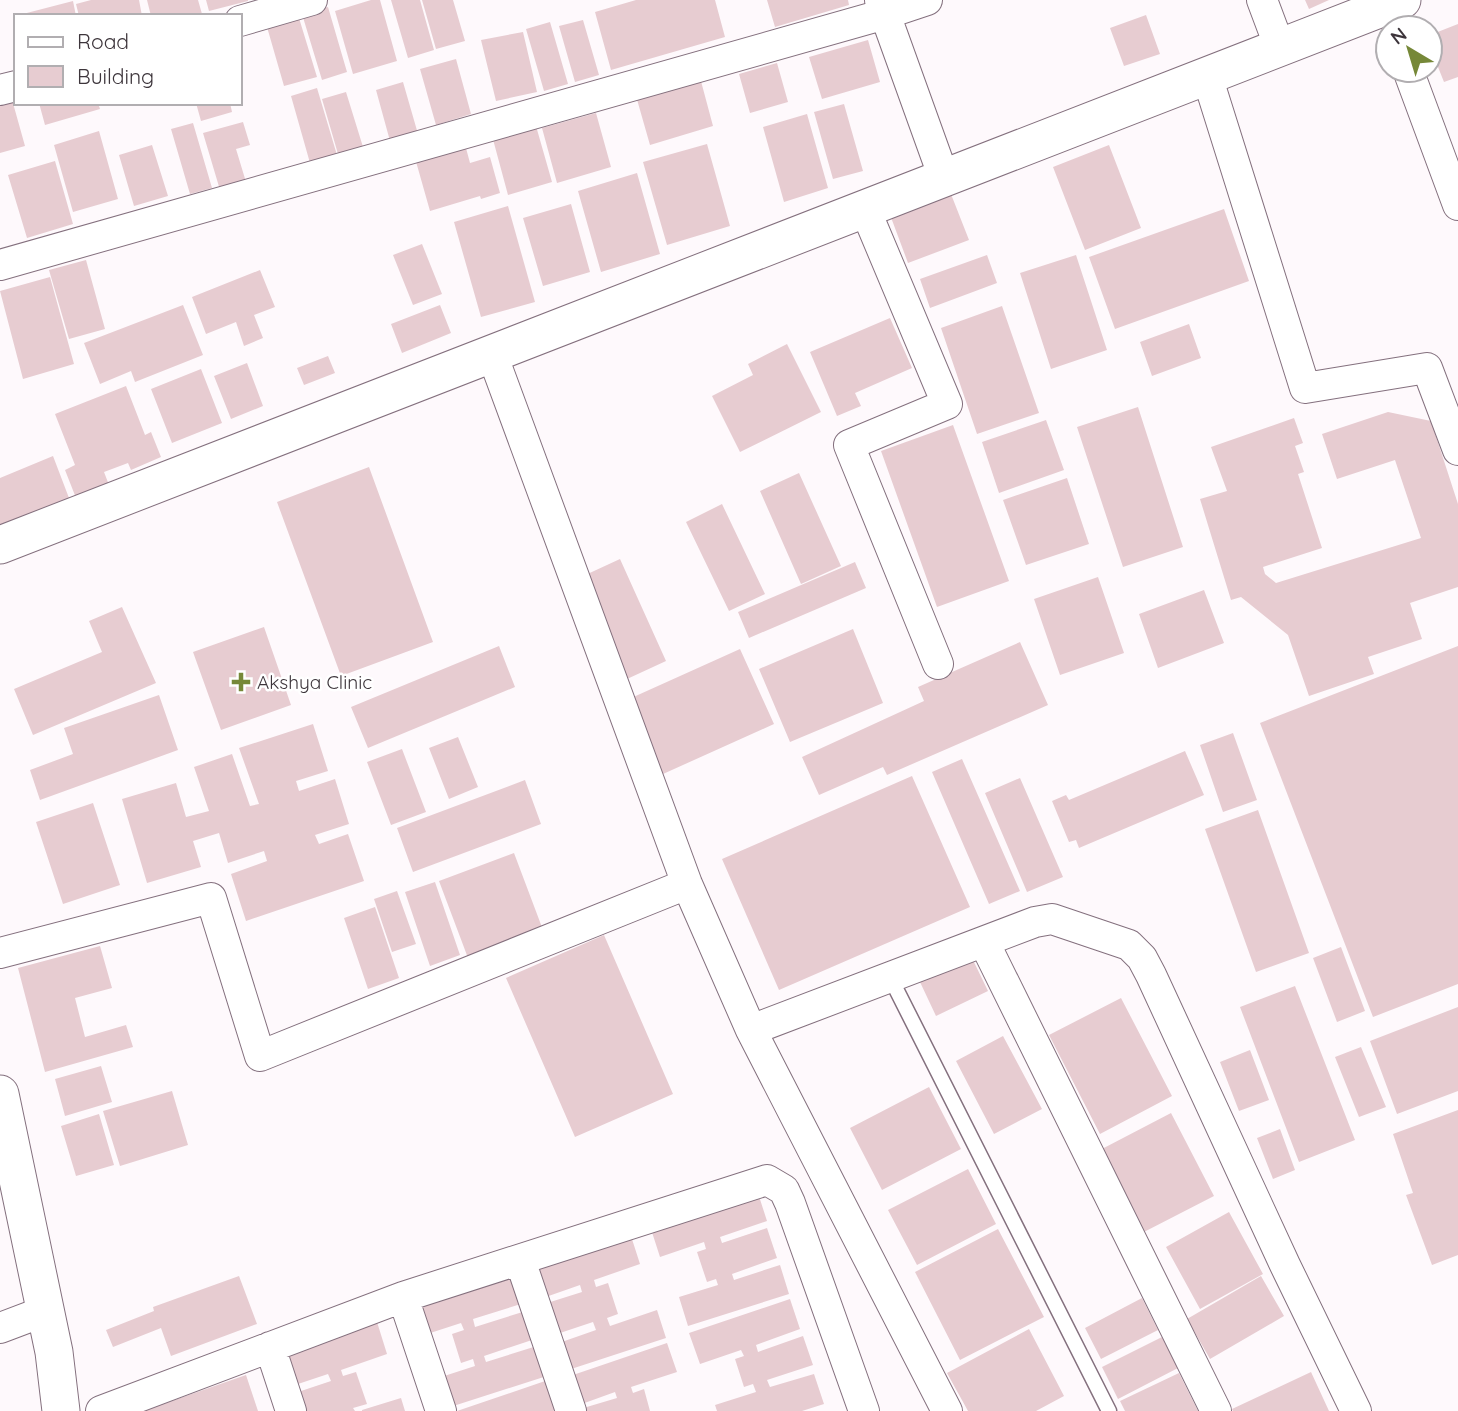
<svg xmlns="http://www.w3.org/2000/svg" width="1458" height="1411" font-family="Quicksand,sans-serif">
	<style>
		.building { fill: #e7ccd1 }
		.lines { fill: none; stroke-linecap: round; stroke-linejoin: round }
		.service-casing { stroke: #84707e; stroke-width: 17 }
		.minor-casing { stroke: #84707e; stroke-width: 32 }
		.tertiary-casing { stroke: #84707e; stroke-width: 39 }
		.service { stroke: #fff; stroke-width: 14 }
		.minor { stroke: #fff; stroke-width: 30 }
		.tertiary { stroke: #fff; stroke-width: 37 }
		.poi-dot { fill: #768838; stroke: #fff; stroke-width: 2.5 }
		.labels { text-anchor: middle; stroke-width: 5; stroke-linejoin: round; paint-order: stroke }
		.poi-label { font-size: 19px; fill: #3d353b; stroke: #fff; text-anchor: start }
	</style>
	<rect width="100%" height="100%" fill="#fef9fc"/>
	<path class="building" d="M91,0H139L142,16H79L76,4Z
		M147,0H198L202,14L151,16Z
		M206,0H248V1L209,11Z
		M371,0H380L397,61L353,74L335,11Z
		M391,0H420L434,50L408,58Z
		M422,0H453L465,41L436,49Z
		M636,0H715L725,37L611,70L595,12Z
		M767,0H848L849,5L775,27Z
		M1305,0H1329L1309,9Z
		M73,1L76,16H19V15Z
		M328,7L347,72L322,80L302,14Z
		M1146,15L1160,54L1124,66L1110,28Z
		M299,18L317,77L284,86L267,27Z
		M583,20L599,75L575,82L559,26Z
		M550,22L568,84L544,91L526,29Z
		M1458,24V77L1444,82L1430,47V35Z
		M523,32L537,92L496,101L481,40Z
		M868,40L880,82L822,99L809,57Z
		M456,59L471,114L436,125L420,69Z
		M777,63L788,102L750,113L739,74Z
		M698,70L713,126L650,145L634,89Z
		M403,82L418,134L390,141L376,90Z
		M317,88L337,155L310,163L291,96Z
		M346,92L363,147L338,154L322,99Z
		M11,96L25,146L0,153V99Z
		M39,103H98L100,109L45,125Z
		M196,103H230L232,112L201,121Z
		M844,104L863,171L833,179L814,112Z
		M596,113L611,167L557,183L542,128Z
		M807,114L828,188L784,202L763,127Z
		M534,119L552,182L508,195L491,132Z
		M243,122L250,145L236,149L246,182L220,190L203,133Z
		M193,123L212,188L190,194L171,129Z
		M99,131L118,199L73,212L54,145Z
		M463,137L470,163L490,157L500,193L481,199L480,196L430,211L413,151Z
		M707,144L730,226L667,245L643,162Z
		M152,145L168,196L134,206L119,155Z
		M1109,145L1141,228L1085,250L1053,167Z
		M55,161L73,224L27,238L8,175Z
		M637,173L660,254L601,272L578,191Z
		M949,189L969,240L908,263L889,212Z
		M571,204L590,272L543,286L523,218Z
		M508,206L535,302L481,317L454,222Z
		M1224,209L1249,281L1115,329L1089,257Z
		M422,244L442,294L413,305L393,255Z
		M987,255L997,283L930,308L920,279Z
		M1076,255L1107,350L1051,369L1020,273Z
		M86,260L105,329L69,339L49,270Z
		M260,270L275,307L254,315L263,338L244,346L236,322L206,334L192,297Z
		M50,277L74,364L23,379L0,291Z
		M183,305L203,355L135,382L131,371L100,384L84,343Z
		M440,305L451,333L402,353L391,324Z
		M1002,306L1039,413L977,434L941,328Z
		M890,318L912,368L855,393L861,406L837,416L810,352Z
		M1189,324L1201,358L1152,376L1140,342Z
		M787,344L821,412L740,452L712,396L753,375L748,364Z
		M328,356L335,373L304,385L297,368Z
		M247,363L263,406L231,419L214,376Z
		M201,369L222,423L172,443L151,389Z
		M126,386L145,435L151,432L161,457L131,470L128,463L104,472L109,485L76,498L65,470L75,465L55,414Z
		M1138,407L1183,547L1123,567L1077,427Z
		M1388,412L1431,421L1458,504V587L1410,603L1422,639L1368,657L1374,674L1309,696L1288,635L1241,597L1231,600L1200,499L1227,491L1211,447L1294,418L1303,443L1295,446L1304,472L1298,474L1322,548L1263,567L1265,574L1276,583L1421,538L1395,460L1337,479L1322,434Z
		M1046,420L1064,470L999,493L982,442Z
		M953,425L1009,581L937,607L881,451Z
		M53,456L69,498L0,526V478Z
		M369,467L433,642L341,676L277,502Z
		M799,473L841,566L801,584L760,491Z
		M1067,478L1089,544L1026,565L1003,500Z
		M722,504L765,594L729,611L686,522Z
		M620,559L666,661L627,679L581,577Z
		M855,562L866,588L749,638L738,612Z
		M1098,577L1124,653L1060,675L1034,599Z
		M1204,590L1224,643L1158,668L1139,614Z
		M122,607L156,683L33,735L14,689L102,652L89,621Z
		M264,627L291,705L221,730L193,652Z
		M853,629L883,703L790,742L759,669Z
		M1020,642L1048,705L887,775L883,767L819,795L802,757L924,701L918,687Z
		M499,646L515,687L368,748L351,707Z
		M1458,646V984L1373,1017L1260,723Z
		M740,649L774,724L663,774L629,699Z
		M159,695L178,750L40,800L30,770L73,754L64,728Z
		M313,724L328,771L296,781L299,791L335,779L349,824L315,835L319,844L348,834L364,881L246,921L231,874L267,861L264,851L228,863L219,833L193,841L201,867L147,883L122,799L176,783L186,817L209,811L194,767L232,754L250,806L259,804L239,748Z
		M1233,733L1257,800L1223,812L1200,745Z
		M458,737L478,787L449,799L429,748Z
		M402,749L426,812L391,825L367,762Z
		M1185,751L1204,795L1079,848L1076,840L1069,842L1052,801L1066,795L1069,800Z
		M962,759L1020,891L989,904L932,772Z
		M912,776L970,907L779,990L722,859Z
		M1020,778L1063,877L1027,892L985,793Z
		M525,780L541,824L413,872L397,828Z
		M93,803L120,885L63,904L36,822Z
		M1258,810L1309,953L1256,972L1205,829Z
		M514,853L543,930L468,958L439,881Z
		M435,882L460,955L430,966L405,892Z
		M397,891L416,944L392,952L374,899Z
		M375,907L399,978L368,989L344,918Z
		M604,935L673,1094L575,1137L506,978Z
		M100,946L112,988L75,998L85,1037L126,1025L133,1047L45,1072L18,968Z
		M1341,947L1365,1011L1337,1022L1313,958Z
		M972,958L988,991L936,1016L920,982Z
		M1295,986L1355,1140L1299,1162L1240,1007Z
		M1121,998L1172,1096L1100,1134L1049,1035Z
		M1458,1007V1091L1397,1114L1370,1041Z
		M1003,1036L1042,1109L994,1134L956,1061Z
		M1361,1047L1386,1107L1359,1117L1335,1057Z
		M1250,1050L1269,1100L1239,1111L1220,1062Z
		M101,1066L112,1102L65,1116L55,1079Z
		M929,1087L961,1149L882,1190L850,1128Z
		M172,1091L188,1145L120,1166L103,1111Z
		M1458,1110V1255L1432,1265L1406,1195L1413,1193L1393,1134Z
		M1171,1113L1214,1196L1142,1233L1100,1150Z
		M99,1114L114,1165L76,1176L61,1126Z
		M1280,1129L1295,1170L1273,1179L1257,1138Z
		M968,1169L996,1224L917,1265L888,1210Z
		M757,1190L767,1221L720,1237L722,1243L767,1228L777,1258L732,1274L734,1280L780,1265L789,1294L688,1326L679,1297L718,1285L716,1279L707,1282L697,1252L706,1249L704,1242L660,1257L650,1226Z
		M1229,1212L1263,1274L1200,1309L1166,1247Z
		M998,1229L1044,1317L960,1360L915,1272Z
		M631,1236L640,1264L594,1280L596,1287L608,1283L618,1314L607,1318L610,1326L657,1310L666,1338L565,1371L556,1344L596,1330L593,1322L554,1335L544,1304L582,1292L580,1285L540,1299L530,1270Z
		M515,1274L524,1303L473,1319L475,1327L529,1310L538,1338L484,1356L486,1362L540,1345L550,1375L444,1409L435,1379L475,1366L473,1359L461,1363L452,1334L464,1330L461,1323L421,1336L412,1307Z
		M239,1276L257,1324L171,1356L161,1328L113,1347L106,1330L154,1311L153,1307Z
		M1261,1276L1284,1316L1210,1359L1187,1319Z
		M1142,1298L1158,1330L1101,1359L1085,1328Z
		M790,1299L800,1329L756,1345L758,1352L803,1336L813,1365L767,1380L770,1387L814,1374L824,1404L802,1411H717L715,1405L756,1392L753,1384L744,1387L735,1359L744,1356L741,1350L700,1364L689,1333Z
		M377,1322L387,1354L341,1370L343,1376L356,1372L367,1404L353,1408L355,1411H297L292,1394L331,1381L328,1374L289,1387L278,1355Z
		M1029,1329L1064,1396L1036,1411H968L947,1373Z
		M1162,1337L1178,1368L1118,1399L1102,1367Z
		M667,1343L677,1372L631,1387L633,1393L644,1389L650,1411H581L580,1409L617,1398L615,1392L579,1405L570,1376Z
		M1311,1372L1329,1411H1233L1232,1409Z
		M1179,1373L1198,1411H1125L1120,1401Z
		M246,1375L258,1411H143Z
		M548,1380L557,1409L553,1411H457Z
		M401,1398L405,1411H362V1410Z"/>
	<g class="lines">
		<defs>
			<path id="service" d="M890,977L1109,1411"/>
			<path id="minor" d="M880,0L885,14L927,0
				M1262,0L1280,48
				M240,21L312,0
				M1408,70L1458,205
				M1207,76L1305,388L1427,368L1458,450
				M0,90L16,86
				M865,209L947,404L849,445L938,664
				M0,265L885,14L944,178
				M492,354L687,884L751,1030L1035,922L1052,919L1129,945L1142,958L1151,975L1285,1265L1356,1411
				M984,942L1216,1411
				M0,953L211,898L260,1056L687,884
				M751,1030L947,1411
				M520,1260L571,1411
				M403,1297L441,1411
				M0,1328L45,1311
				M270,1347L291,1411
				M101,1411L403,1297L767,1180L784,1190L790,1203L864,1411"/>
			<path id="tertiary" d="M0,545L1402,0
				M0,1094L54,1352L61,1411"/>
		</defs>
		<use href="#service" class="service-casing"/>
		<use href="#minor" class="minor-casing"/>
		<use href="#tertiary" class="tertiary-casing"/>
		<use href="#service" class="service"/>
		<use href="#minor" class="minor"/>
		<use href="#tertiary" class="tertiary"/>
	</g>
	<path class="poi-dot" d="M237.5 671.5h7v7h7v7h-7v7h-7v-7h-7v-7h7z"/>
	<g class="labels">
		<g class="poi-label">
			<text x="257" y="689">Akshya Clinic</text>
		</g>
	</g>
	<rect x="14" y="14" width="228" height="91" fill="#ffffff" stroke="#b1aeb1" stroke-width="2"/>
	<rect x="28" y="37" width="35" height="10" fill="#ffffff" stroke="#b1aeb1" stroke-width="2"/>
	<text x="77" y="49" font-size="21" fill="#3d353b">Road</text>
	<rect x="28" y="66" width="35" height="21" fill="#e7ccd1" stroke="#b1aeb1" stroke-width="2"/>
	<text x="77" y="84" font-size="21" fill="#3d353b">Building</text>
	<g transform="translate(1409 49) rotate(322)"><circle r="33" fill="#ffffff" stroke="#b1aeb1" stroke-width="2"/>
	<path d="M0-5L12 26L0 18L-12 26Z" fill="#768838"/>
	<text y="-10" font-size="19" font-weight="bold" text-anchor="middle" fill="#3d353b">N</text>
	</g>
</svg>
